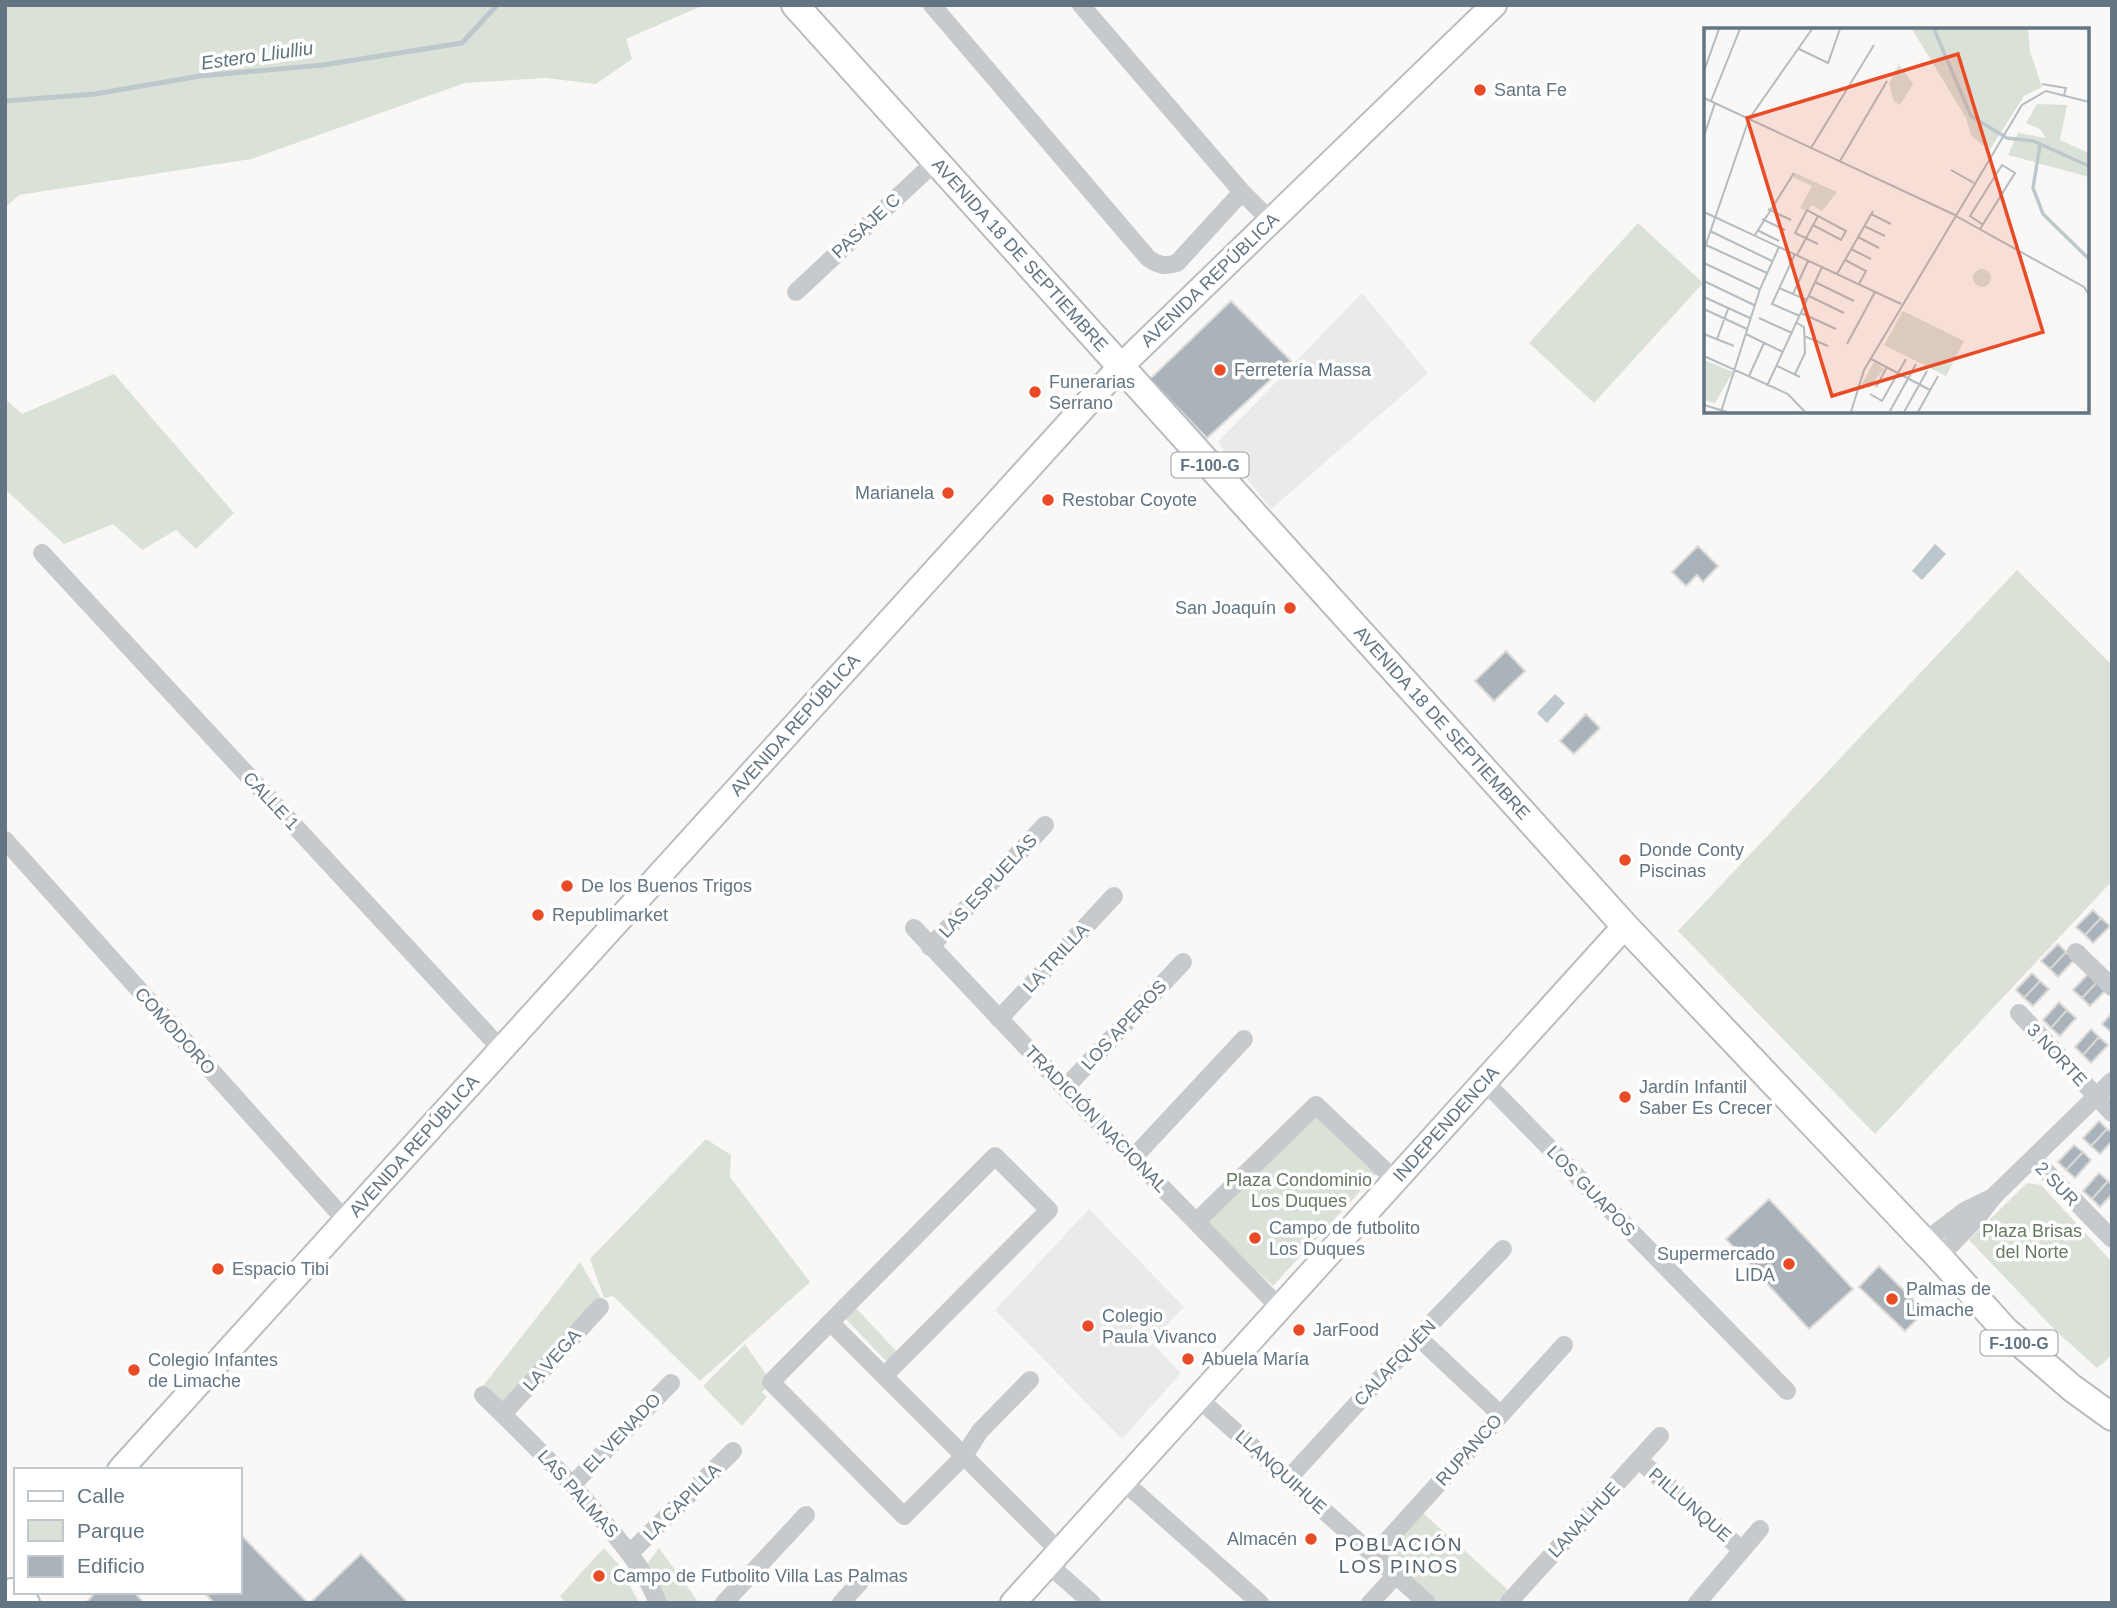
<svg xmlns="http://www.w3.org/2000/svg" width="2117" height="1608" font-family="Helvetica,sans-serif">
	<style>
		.built { fill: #e9eae9 }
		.green { fill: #dae1d7 }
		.water { fill: #bcc8cc }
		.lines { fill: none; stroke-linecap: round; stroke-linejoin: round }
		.stream { stroke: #bcc8cc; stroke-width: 5 }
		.building { fill: #aab3b9; stroke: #dadad8; stroke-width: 2 }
		.secondary-casing { stroke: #b8bec2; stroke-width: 28 }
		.primary-casing { stroke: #b7bcc0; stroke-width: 30 }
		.street { stroke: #c6cacd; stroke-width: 18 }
		.secondary { stroke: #fff; stroke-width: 24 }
		.primary { stroke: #fff; stroke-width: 26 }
		.poi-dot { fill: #e94b26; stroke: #fff; stroke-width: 2.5 }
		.labels { text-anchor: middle; stroke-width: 7; stroke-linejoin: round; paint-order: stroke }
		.shield { fill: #fff; stroke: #929ea8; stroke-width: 2 }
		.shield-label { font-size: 16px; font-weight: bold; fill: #637582 }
		.poi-label { font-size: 18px; fill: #637582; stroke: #fff; text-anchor: start }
		.street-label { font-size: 18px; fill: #637582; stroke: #fff }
		.park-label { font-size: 18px; fill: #677a62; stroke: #fff }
		.water-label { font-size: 19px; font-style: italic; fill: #5e757c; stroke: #fff }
		.neighbourhood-label { font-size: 19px; letter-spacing: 2px; fill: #55636d; stroke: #fff }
		.inset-river { fill: none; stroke: #bcc8cc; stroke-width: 3.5 }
		.inset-road { fill: none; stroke: #b4bcc1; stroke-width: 2 }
		.view { fill: #e94b26; fill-opacity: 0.15; stroke: #e94b26; stroke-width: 3.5 }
		.inset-edge { fill: none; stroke: #637582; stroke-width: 3.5 }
	</style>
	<rect width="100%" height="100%" fill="#f9f8f6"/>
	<path class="built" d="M1362,293L1428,373L1271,509L1218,442Z
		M1089,1209L1184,1307L1151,1342L1181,1373L1122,1439L995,1310Z"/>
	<path class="green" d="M5,5H704L626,39L632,59L596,84L546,78L465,83L251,159L19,195L5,208Z
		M1638,223L1703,283L1594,403L1529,343Z
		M114,374L234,513L196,549L176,530L142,550L113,524L64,544L5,489V399L22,414Z
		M2017,570L2112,665V881L1875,1134L1678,931Z
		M1313,1112L1377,1173L1273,1286L1205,1222Z
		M706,1139L731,1155L730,1177L810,1282L700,1381L613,1296L604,1298L590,1259Z
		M2027,1183L2041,1185L2112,1262V1355L2097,1368L2056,1331L1969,1240Z
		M580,1262L603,1302L506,1406L489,1398L483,1386Z
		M854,1306L897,1352L886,1361L844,1317Z
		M745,1344L772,1383L762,1392L767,1397L742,1426L703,1386Z
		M1423,1513L1508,1590L1496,1603H1432L1383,1558Z
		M604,1548L620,1566L639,1603H565L560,1596Z
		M659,1548L699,1603H666L646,1565Z"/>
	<path class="water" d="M1935,544L1946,554L1922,580L1912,571Z
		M1555,694L1565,703L1547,723L1537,713Z"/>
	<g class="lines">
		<path class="stream" d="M5,101L95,94L200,76L323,65L462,43L497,5"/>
	</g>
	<path class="building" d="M1231,301L1291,361L1207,438L1150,379Z
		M1698,546L1718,566L1703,582L1697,575L1686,586L1672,572Z
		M1506,651L1525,671L1494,701L1475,681Z
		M1586,714L1600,728L1574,754L1560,741Z
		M2093,910L2101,918L2085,935L2076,927Z
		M2101,918L2110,926L2093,943L2085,935Z
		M2058,944L2066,952L2050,969L2041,961Z
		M2066,952L2074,960L2058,977L2050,969Z
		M2032,973L2040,981L2024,998L2016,990Z
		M2089,973L2098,981L2082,998L2073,990Z
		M2040,981L2049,989L2033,1006L2024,998Z
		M2098,981L2107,989L2090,1006L2082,998Z
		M2059,1002L2067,1010L2051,1028L2043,1020Z
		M2067,1010L2076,1018L2060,1036L2051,1028Z
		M2112,1013V1031L2111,1032L2102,1024Z
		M2091,1029L2099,1037L2083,1055L2075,1047Z
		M2099,1037L2108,1045L2091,1063L2083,1055Z
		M2099,1121L2107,1129L2091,1146L2083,1138Z
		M2107,1129L2112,1133V1141L2100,1154L2091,1146Z
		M2074,1145L2083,1152L2066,1170L2058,1162Z
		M2083,1152L2091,1160L2075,1178L2066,1170Z
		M2099,1173L2108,1181L2092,1199L2083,1191Z
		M2108,1181L2112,1185V1194L2100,1207L2092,1199Z
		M1769,1199L1853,1289L1809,1329L1726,1239Z
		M1879,1266L1925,1311L1905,1331L1859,1287Z
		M240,1534L283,1578L308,1603H214L204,1592H240Z
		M361,1554L408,1603H310Z
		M93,1592H134L144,1603H86L94,1594Z"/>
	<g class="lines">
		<defs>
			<path id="secondary" d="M120,1470L1121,366L1494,5
				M12,1591L27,1603
				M1013,1603L1625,926"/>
			<path id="primary" d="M795,5L1625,926L1939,1257L2005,1330L2072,1388L2112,1417"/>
		</defs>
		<use href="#secondary" class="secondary-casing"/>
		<use href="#primary" class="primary-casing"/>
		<path class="street" d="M932,5L1148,258C1158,265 1165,267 1177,263L1242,192
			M1081,5L1242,192L1271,221
			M796,292L936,161
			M42,553L501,1049
			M5,840L346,1221
			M914,928L1065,1088L1280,1308
			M930,947L1045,825
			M2076,952L2112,987
			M2019,1013L2112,1113
			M999,1019L1114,896
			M1484,1081L1787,1391
			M1065,1088L1183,962
			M1134,1157L1244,1039
			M2033,1158L2112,1239
			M1196,1222L1316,1105L1395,1180
			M1924,1242L1966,1210L1991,1198
			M1939,1257L1977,1218L1994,1196L2112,1081
			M830,1322L1059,1551
			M1418,1337L1501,1415
			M884,1376L1049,1210L995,1156L771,1382L904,1516L964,1456L980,1431L1030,1380
			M483,1395C525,1436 567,1477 604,1522C625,1547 646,1572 658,1603
			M1198,1398L1427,1603
			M503,1414L600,1307
			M1639,1460L1742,1550
			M1288,1479L1418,1337L1503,1249
			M1123,1481L1260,1603
			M573,1484L671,1383
			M630,1553L733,1451
			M1374,1555L1564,1345
			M1048,1564L1092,1603
			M724,1603L806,1515
			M841,1603L860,1582
			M1370,1603L1396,1575
			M1508,1603L1660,1436
			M1697,1603L1760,1529"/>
		<use href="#secondary" class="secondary"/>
		<use href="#primary" class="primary"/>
	</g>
	<g class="poi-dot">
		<circle cx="1480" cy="90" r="7"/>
		<circle cx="1220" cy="370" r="7"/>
		<circle cx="1035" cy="392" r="7"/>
		<circle cx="948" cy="493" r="7"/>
		<circle cx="1048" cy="500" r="7"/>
		<circle cx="1290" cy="608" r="7"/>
		<circle cx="1625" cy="860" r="7"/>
		<circle cx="567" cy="886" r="7"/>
		<circle cx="538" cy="915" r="7"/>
		<circle cx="1625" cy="1097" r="7"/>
		<circle cx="1255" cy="1238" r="7"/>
		<circle cx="1789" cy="1264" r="7"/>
		<circle cx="218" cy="1269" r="7"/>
		<circle cx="1892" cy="1299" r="7"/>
		<circle cx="1088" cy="1326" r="7"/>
		<circle cx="1299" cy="1330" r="7"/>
		<circle cx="1188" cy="1359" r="7"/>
		<circle cx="134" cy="1370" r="7"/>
		<circle cx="1311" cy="1539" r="7"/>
		<circle cx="599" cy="1576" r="7"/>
	</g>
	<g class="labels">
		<g class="shield">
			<rect x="1171.5" y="452.5" width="77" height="25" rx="5"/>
			<rect x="1980.5" y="1330.5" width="77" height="25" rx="5"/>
		</g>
		<g class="shield-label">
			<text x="1210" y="471">F-100-G</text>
			<text x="2019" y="1349">F-100-G</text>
		</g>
		<g class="poi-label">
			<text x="1494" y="96">Santa Fe</text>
			<text x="1234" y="376">Ferretería Massa</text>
			<text x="1049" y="388">Funerarias<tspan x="1049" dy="21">Serrano</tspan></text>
			<text x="934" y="499" text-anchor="end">Marianela</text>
			<text x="1062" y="506">Restobar Coyote</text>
			<text x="1276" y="614" text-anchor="end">San Joaquín</text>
			<text x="1639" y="856">Donde Conty<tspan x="1639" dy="21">Piscinas</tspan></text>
			<text x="581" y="892">De los Buenos Trigos</text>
			<text x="552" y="921">Republimarket</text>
			<text x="1639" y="1093">Jardín Infantil<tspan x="1639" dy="21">Saber Es Crecer</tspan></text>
			<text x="1269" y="1234">Campo de futbolito<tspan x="1269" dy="21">Los Duques</tspan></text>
			<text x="1775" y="1260" text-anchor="end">Supermercado<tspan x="1775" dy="21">LIDA</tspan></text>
			<text x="232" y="1275">Espacio Tibi</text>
			<text x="1906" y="1295">Palmas de<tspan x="1906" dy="21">Limache</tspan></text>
			<text x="1102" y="1322">Colegio<tspan x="1102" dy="21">Paula Vivanco</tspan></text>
			<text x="1313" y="1336">JarFood</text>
			<text x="1202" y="1365">Abuela María</text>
			<text x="148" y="1366">Colegio Infantes<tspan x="148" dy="21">de Limache</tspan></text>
			<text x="1297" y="1545" text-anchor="end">Almacén</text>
			<text x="613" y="1582">Campo de Futbolito Villa Las Palmas</text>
		</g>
		<g class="street-label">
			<text transform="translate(866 226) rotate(-43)" y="6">PASAJE C</text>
			<text transform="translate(1020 255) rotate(48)" y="6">AVENIDA 18 DE SEPTIEMBRE</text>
			<text transform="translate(1210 280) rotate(-44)" y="6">AVENIDA REPÚBLICA</text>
			<text transform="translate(1442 723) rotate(48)" y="6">AVENIDA 18 DE SEPTIEMBRE</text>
			<text transform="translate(795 725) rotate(-48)" y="6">AVENIDA REPÚBLICA</text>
			<text transform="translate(271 801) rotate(47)" y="6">CALLE 1</text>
			<text transform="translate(988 886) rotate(-47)" y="6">LAS ESPUELAS</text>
			<text transform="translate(1056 958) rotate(-47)" y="6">LA TRILLA</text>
			<text transform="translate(1124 1025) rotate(-47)" y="6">LOS APEROS</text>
			<text transform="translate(175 1031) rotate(48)" y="6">COMODORO</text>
			<text transform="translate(2057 1055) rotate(47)" y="6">3 NORTE</text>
			<text transform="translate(1096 1119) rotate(46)" y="6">TRADICIÓN NACIONAL</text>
			<text transform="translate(1446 1124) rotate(-48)" y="6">INDEPENDENCIA</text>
			<text transform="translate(414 1146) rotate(-48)" y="6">AVENIDA REPÚBLICA</text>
			<text transform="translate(2057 1184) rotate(46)" y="6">2 SUR</text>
			<text transform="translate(1591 1191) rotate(46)" y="6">LOS GUAPOS</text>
			<text transform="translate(552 1360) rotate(-48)" y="6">LA VEGA</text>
			<text transform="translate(1395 1363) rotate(-47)" y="6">CALAFQUÉN</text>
			<text transform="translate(622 1433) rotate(-46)" y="6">EL VENADO</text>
			<text transform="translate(1469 1450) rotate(-48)" y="6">RUPANCO</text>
			<text transform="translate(1281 1472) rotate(42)" y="6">LLANQUIHUE</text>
			<text transform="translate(578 1494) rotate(48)" y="6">LAS PALMAS</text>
			<text transform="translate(682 1502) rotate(-45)" y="6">LA CAPILLA</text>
			<text transform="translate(1690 1505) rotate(41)" y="6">PILLUNQUE</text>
			<text transform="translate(1584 1520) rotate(-47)" y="6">LANALHUE</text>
		</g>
		<g class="park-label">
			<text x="1299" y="1186">Plaza Condominio<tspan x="1299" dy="21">Los Duques</tspan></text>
			<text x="2032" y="1237">Plaza Brisas<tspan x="2032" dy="21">del Norte</tspan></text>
		</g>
		<g class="water-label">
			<text transform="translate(257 55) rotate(-8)" y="7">Estero Lliulliu</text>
		</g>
		<g class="neighbourhood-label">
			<text x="1399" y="1551">POBLACIÓN<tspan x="1399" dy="22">LOS PINOS</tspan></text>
		</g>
	</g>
	<g transform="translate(1704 28)">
		<rect width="385" height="385" fill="#f9f8f6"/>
		<path d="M208,1H324L326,23L338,59L320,68L285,123L267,107L262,90ZM195,36L209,56L196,77L190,73L185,56ZM333,76L363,77L356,112L385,125V149L304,127L314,105L342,110L336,101L322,95ZM91,145L133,164L118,183L108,177L103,183L96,180L108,158L89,149ZM269 250a9 9 0 1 1 18 0a9 9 0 1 1-18 0ZM199,283L260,313L242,348L180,317ZM0,332L29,344L11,375L0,372ZM170,334L180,341L165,360L158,356Z" fill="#dae1d7"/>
		<path class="inset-river" d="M230,1L267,88L303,110L329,113L385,138M336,117L329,160L339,186L385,231"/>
		<path class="inset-road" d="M95,21L124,35L136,1M0,43L15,1M338,56L362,60L360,67M0,70L251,187M7,73L36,1M0,108L11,75M107,120L170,17M136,133L183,53M247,142L270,155M64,181L87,192M0,184L197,276M167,186L187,196M252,188L380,259L385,267M58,191L81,202M109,197L137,212L142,203L103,182L91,205L114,216M160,198L181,208M276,201L311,145L298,137L266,188L278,196M53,202L75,213M6,203L68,233M51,207L90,145M154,209L175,220M2,217L63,245M147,221L167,231M0,222L45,91L108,1M91,226L68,276L96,288M93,227L114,188M141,232L162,243L155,256M0,235L55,261M133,246L169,183M0,253L50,277M111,254L150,273M75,260L103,272M89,266L104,233M105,268L140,285M0,269L46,290M0,281L43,301M97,285L132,301M55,290L88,305M0,306L30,318M42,306L79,324M100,308L124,318M13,311L24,281M143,316L171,264M0,328L84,366L101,384M167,331L226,362M73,338L96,349M91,346L101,325L100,299L93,295M45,348L60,315M63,358L118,239M172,359L183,339M166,366L178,373L202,331M0,377L23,384M186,383L212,336M17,384L56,261L75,219M147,384L160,342L318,77L342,63L385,74M200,384L223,343M214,384L234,348"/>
		<path class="view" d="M254,26L339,304L128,368L43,90Z"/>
		<rect width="385" height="385" class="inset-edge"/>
	</g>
	<rect width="2117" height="1608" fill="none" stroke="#637582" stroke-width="14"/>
	<rect x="14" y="1468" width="228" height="126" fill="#ffffff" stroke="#c1c8cd" stroke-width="2"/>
	<rect x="28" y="1491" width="35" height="10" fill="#ffffff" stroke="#c1c8cd" stroke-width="2"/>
	<text x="77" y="1503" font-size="21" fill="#637582">Calle</text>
	<rect x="28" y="1520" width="35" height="21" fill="#dae1d7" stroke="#c1c8cd" stroke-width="2"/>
	<text x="77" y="1538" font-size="21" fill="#637582">Parque</text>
	<rect x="28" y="1556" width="35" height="21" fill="#aab3b9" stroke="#c1c8cd" stroke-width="2"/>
	<text x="77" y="1573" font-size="21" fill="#637582">Edificio</text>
</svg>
